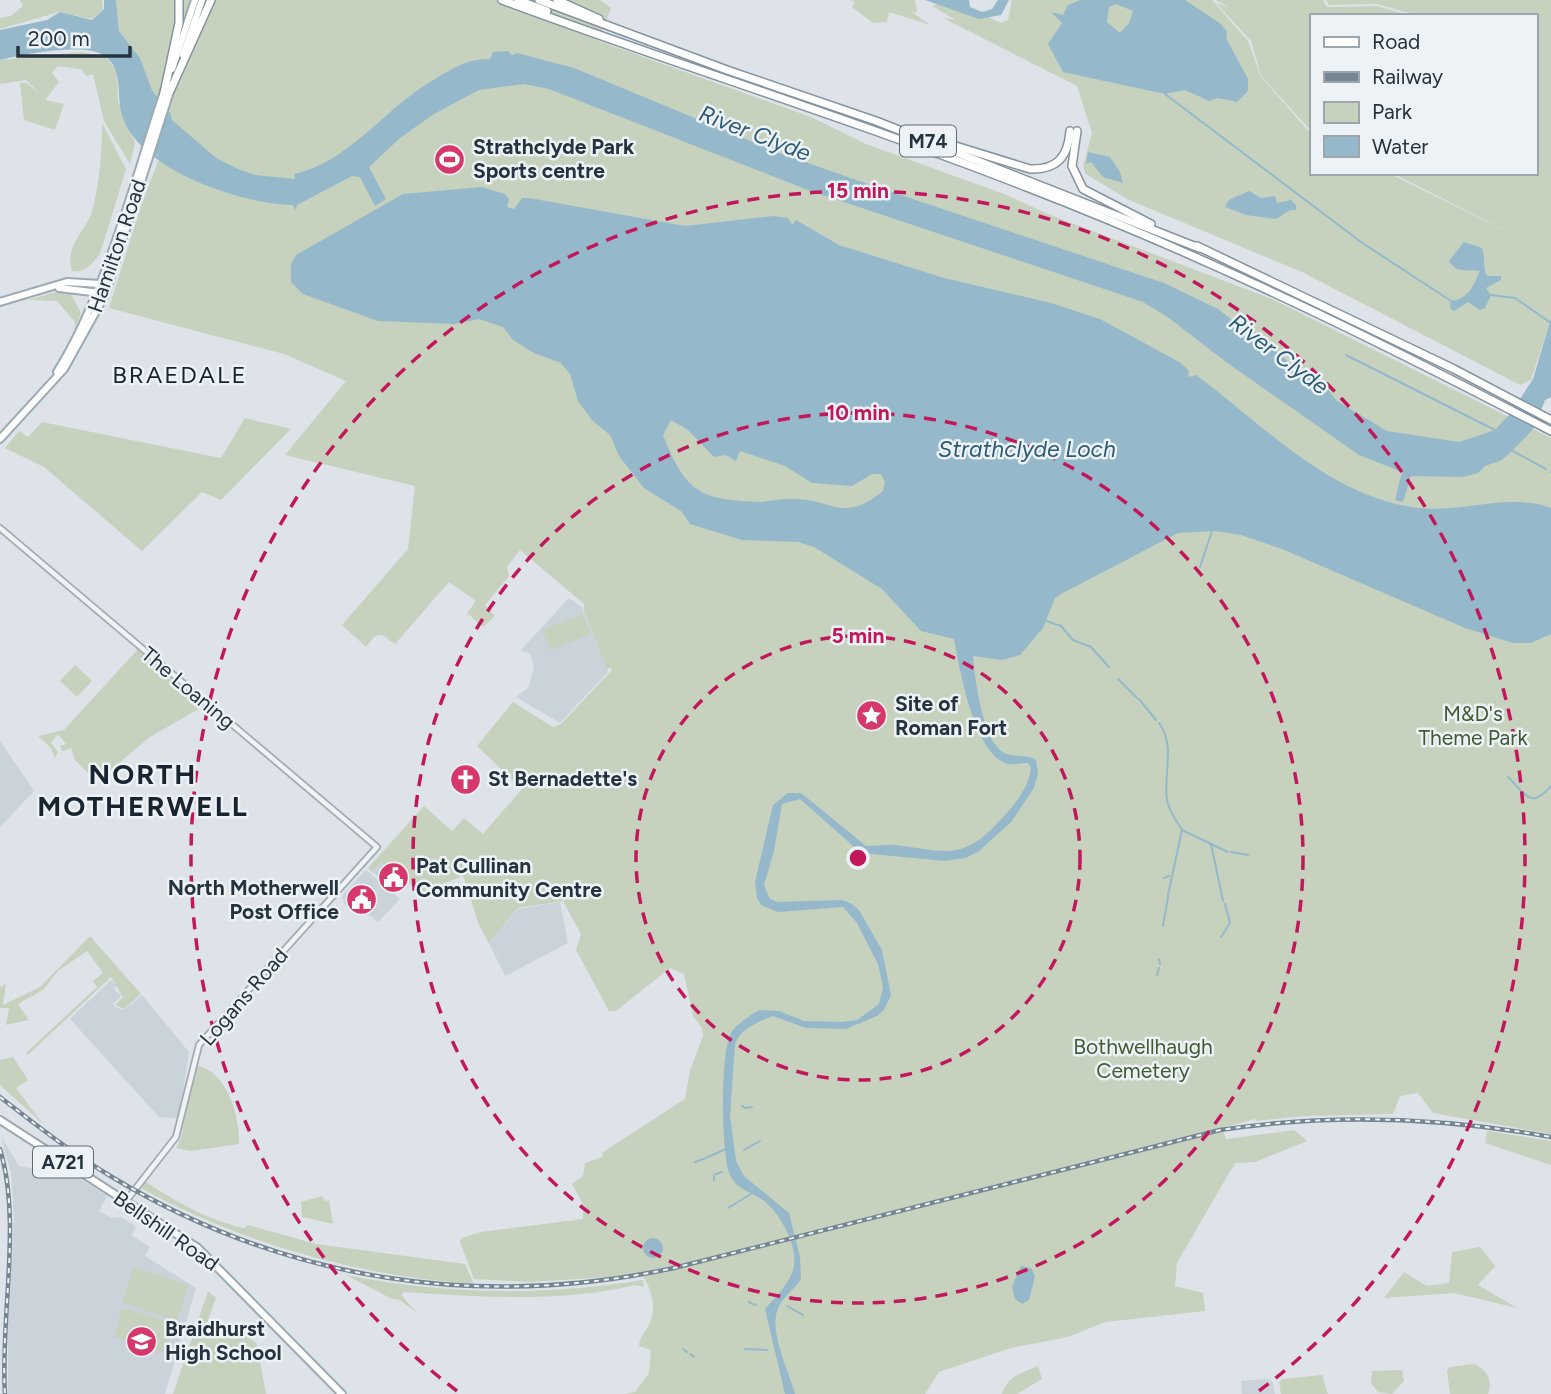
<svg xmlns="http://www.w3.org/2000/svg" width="1551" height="1394" font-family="Figtree,sans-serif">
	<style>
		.built { fill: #cad3da }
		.green { fill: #c6d2bd }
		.water { fill: #95b8cb; fill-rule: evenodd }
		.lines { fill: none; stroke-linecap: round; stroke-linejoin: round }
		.stream { stroke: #95b8cb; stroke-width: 2 }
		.minor-casing { stroke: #a2abb2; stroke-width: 8 }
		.major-casing { stroke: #9baab4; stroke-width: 10 }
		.highway-casing { stroke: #83939f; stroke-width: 10 }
		.minor { stroke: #f0f3f6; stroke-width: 4.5 }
		.major { stroke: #fff; stroke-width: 6 }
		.highway { stroke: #fff; stroke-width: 7 }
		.rail-casing { stroke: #758592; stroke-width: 4.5 }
		.rail { stroke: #ecf2f5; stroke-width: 2; stroke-dasharray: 5; stroke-linecap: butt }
		.ring { fill: none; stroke: #c2185b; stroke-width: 3.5; stroke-dasharray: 12 9 }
		.labels { text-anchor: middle; stroke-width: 5; stroke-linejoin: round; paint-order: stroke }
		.shield { fill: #ecf2f5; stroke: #616c76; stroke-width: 2 }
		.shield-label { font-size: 19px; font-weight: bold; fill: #25333f }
		.poi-label { font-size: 21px; font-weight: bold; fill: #25333f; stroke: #ecf2f5; text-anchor: start }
		.street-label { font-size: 21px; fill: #25333f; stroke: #ecf2f5 }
		.park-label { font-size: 21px; fill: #415c32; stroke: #ecf2f5 }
		.water-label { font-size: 23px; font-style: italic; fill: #2d5a75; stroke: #ecf2f5 }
		.quarter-label { font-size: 24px; letter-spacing: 2px; fill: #182430; stroke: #ecf2f5 }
		.district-label { font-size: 28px; font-weight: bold; letter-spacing: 2px; fill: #182430; stroke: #ecf2f5 }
		.centre { fill: #c2185b; stroke: #ecf2f5; stroke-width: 3.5 }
		.ring-label { font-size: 21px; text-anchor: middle; font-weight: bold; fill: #c2185b; stroke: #ecf2f5; stroke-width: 5; stroke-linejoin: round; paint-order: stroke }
	</style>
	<rect width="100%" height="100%" fill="#dde3e8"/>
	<g class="built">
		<polygon points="569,598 582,607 608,672 560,723 516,697 528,688 534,668 530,653 520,651"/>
		<polygon points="0,741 34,791 0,827"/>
		<polygon points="382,862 396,866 406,875 407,882 397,892 371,871"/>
		<polygon points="366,870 400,899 378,922 363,910 357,915 345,905 342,896"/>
		<polygon points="560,902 568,943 505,976 489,943 518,909"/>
		<polygon points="111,980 116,985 114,990 122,995 113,1004 115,1007 124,1010 142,995 189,1052 179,1118 159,1117 70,1019"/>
		<polygon points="1,1137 19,1166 34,1169 41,1154 107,1196 99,1211 112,1218 121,1217 136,1227 131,1235 150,1247 145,1256 196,1288 165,1394 8,1394 8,1311 14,1218 11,1173"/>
		<polygon points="1268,1379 1273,1382 1275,1394 1242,1394 1241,1381"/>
	</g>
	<g class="green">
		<polygon points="20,0 102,0 103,9 92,19 59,12 0,29 0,18 11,16 23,6"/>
		<path d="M 116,0 L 600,0 L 611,8 L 599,41 L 811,117 L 866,144 L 1004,194 L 1048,214 L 1272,299 L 1551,438 L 1551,1134 L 1433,1113 L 1418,1093 L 1400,1096 L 1393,1114 L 1305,1116 L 1256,1121 L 1255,1119 L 1222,1128 L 1226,1139 L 1294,1130 L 1307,1141 L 1255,1162 L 1236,1163 L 1229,1173 L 1177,1263 L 1175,1286 L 1203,1293 L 1205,1311 L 1105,1322 L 1068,1337 L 1011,1348 L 939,1372 L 925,1394 L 624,1394 L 635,1392 L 649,1373 L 651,1350 L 639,1346 C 640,1336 644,1334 649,1325 C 657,1309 652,1289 642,1275 L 529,1282 L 474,1279 L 460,1242 L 462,1238 L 481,1232 L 583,1219 L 583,1204 L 572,1184 L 583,1176 L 585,1163 L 602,1157 L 603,1152 L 685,1099 L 690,1071 L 703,1036 L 702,1028 L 693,1016 L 684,974 L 670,968 L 616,1011 L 609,1011 L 576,950 L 581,934 L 563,901 L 518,908 L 489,943 L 479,925 L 463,876 L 418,894 L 396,866 L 392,870 L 382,862 L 371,871 L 368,868 L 424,806 L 452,831 L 464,818 L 483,834 L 522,789 L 477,746 L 513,702 L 553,727 L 561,724 L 612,670 L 610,667 L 607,670 L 584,611 L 584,604 L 520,550 L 507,567 L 509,576 L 485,605 L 495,616 L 483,627 L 467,613 L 476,601 L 449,582 L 395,644 L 382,635 L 375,636 L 366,647 L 342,625 L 408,549 L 415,486 L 285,455 L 346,381 L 284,354 L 109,308 L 141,206 L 173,122 L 152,90 L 140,58 L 119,31 Z"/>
		<polygon points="850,0 915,0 917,13 910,11 931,25 889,12 887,22 873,23 852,7 855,2"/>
		<polygon points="950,0 1001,23 1008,20 1012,0 1212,0 1248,41 1261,77 1311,134 1311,173 1388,173 1525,240 1392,173 1535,173 1535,16 1420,16 1377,4 1329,5 1326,0 1551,0 1551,318 1531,380 1520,385 1302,272 1127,199 1086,174 1083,166 1092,133 1077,86 943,18 956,20 932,6"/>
		<polygon points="1215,0 1323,0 1327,7 1377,6 1411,16 1311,16 1311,131 1261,76 1251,41 1216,3 1230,8"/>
		<polygon points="81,52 106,57 117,71 118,102 135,143 130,164 104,121 93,74 86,76 81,69 58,66 52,73 59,82 45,100 64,104 55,130 24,120 20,83 26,83 39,93 26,80 0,84 0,60"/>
		<path d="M 102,123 L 126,169 L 100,254 C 92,264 85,273 72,271 C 64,246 85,233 92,211 C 100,183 102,151 102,123 Z"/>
		<polygon points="56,292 70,292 81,313 75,328 75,322 57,301 29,300"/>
		<polygon points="245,418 291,429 221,500 202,492 142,551 44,467 5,448 19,431 28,437 42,422 221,458"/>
		<polygon points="582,614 591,634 551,650 542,630"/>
		<polygon points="138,649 204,706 150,737 108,772 93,778 75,760 71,748 62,751 60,746 66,744 58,734 51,743 58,752 55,758 51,748 38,736 64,730"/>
		<polygon points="75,665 92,681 77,697 60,681"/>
		<polygon points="90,936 141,994 124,1009 115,1005 123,997 111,977 28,1055 26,1053 97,987 93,981 103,973 87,951 58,971 43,990 18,1004 29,1020 6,1025 9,1008 0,1008 0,987 6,984 3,1005 40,987"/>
		<polygon points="13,1057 28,1080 16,1088 43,1124 0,1085 0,1060"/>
		<path d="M 195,1065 C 227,1070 240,1116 239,1144 L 191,1151 L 176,1148 L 181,1139 Z"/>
		<polygon points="1487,1131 1551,1141 1551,1165 1485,1143"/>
		<path d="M 146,1182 C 177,1202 207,1220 244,1228 L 248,1225 L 316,1244 L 465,1264 L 474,1284 C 358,1276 243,1244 141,1188 Z"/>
		<polygon points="322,1196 325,1201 329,1200 333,1224 302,1217 301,1202"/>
		<polygon points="1480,1247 1495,1266 1478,1285 1517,1308 1454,1293 1384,1298 1404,1272 1427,1286 1449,1283 1452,1252"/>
		<polygon points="134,1267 189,1285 177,1321 122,1303"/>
		<path d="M 346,1275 C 445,1295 543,1296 643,1280 L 644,1287 L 635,1285 C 559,1303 480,1297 404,1292 L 401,1295 L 417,1313 L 400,1300 L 392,1299 Z"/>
		<polygon points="208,1291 216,1298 206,1326 214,1333 242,1331 257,1344 266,1394 173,1394"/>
		<polygon points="122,1308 174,1323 165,1352 114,1337"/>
		<path d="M 1474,1364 C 1487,1370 1493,1380 1488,1394 L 1450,1394 L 1447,1371 L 1450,1367 Z"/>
		<path d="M 1038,1366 L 1042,1379 L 1017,1394 L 1002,1394 C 1007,1376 1022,1373 1038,1366 Z"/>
		<polygon points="1402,1370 1404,1381 1392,1394 1378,1392 1371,1383 1372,1371"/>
		<polygon points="1322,1375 1328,1394 1281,1394 1279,1382 1282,1379"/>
	</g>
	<g class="water">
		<path d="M 104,0 L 116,0 L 119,31 L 140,58 L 152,90 L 171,114 L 172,120 L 216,158 L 238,169 L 255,175 L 295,179 L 294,174 C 347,163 382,112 427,84 C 449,71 463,59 490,59 L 493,52 L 508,51 L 512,55 L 517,53 L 574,68 L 774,151 L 859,181 L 1164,283 L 1218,309 L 1245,330 L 1256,333 L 1257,341 L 1270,346 L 1304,375 L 1325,386 L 1337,401 L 1387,431 L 1459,442 L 1495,430 L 1510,414 L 1533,379 L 1551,318 L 1551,397 L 1545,400 L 1535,427 L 1519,444 L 1502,460 L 1485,466 L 1478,473 L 1463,477 L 1411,476 L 1403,502 L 1395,500 L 1402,472 L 1359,455 L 1226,362 L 1169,318 L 1143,302 L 808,190 L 549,89 L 524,84 L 479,90 L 434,114 L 400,138 L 369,167 L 386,199 L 375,206 L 360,177 L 352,176 L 297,205 L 295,210 L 293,205 C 241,204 138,170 122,115 C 116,95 124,70 105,56 C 86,42 23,54 0,60 L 0,30 L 47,20 L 60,12 L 92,20 L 104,9 Z"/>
		<polygon points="925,0 969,0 970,7 982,12 992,9 998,0 1009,0 1001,15 979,19"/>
		<path d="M 1080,0 L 1185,0 L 1221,24 L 1227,32 L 1226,38 L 1248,79 L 1248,91 L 1237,102 L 1218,98 L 1209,101 L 1185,90 L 1165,94 L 1063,72 L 1048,44 L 1062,23 L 1051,12 L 1063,15 L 1068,5 ZM 1116,4 L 1133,11 L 1129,23 L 1120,33 L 1107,22 L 1109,7 Z"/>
		<polygon points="1088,152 1110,157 1120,172 1123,183 1103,177 1091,162 1086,164"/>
		<path d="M 482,187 L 505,194 L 509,199 L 507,207 L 514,209 L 522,198 L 529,198 L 685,226 L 774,216 L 788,218 L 792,225 L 796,220 L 839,245 L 944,278 L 1051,303 L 1100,319 L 1181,363 L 1189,371 L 1188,377 L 1196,375 C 1264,425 1329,497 1418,508 C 1461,513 1510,492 1551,508 L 1551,634 L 1531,643 L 1513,643 L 1465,628 L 1282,549 L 1241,535 L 1215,531 L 1178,533 L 1061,594 L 1055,598 L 1043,628 L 1020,655 L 1002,660 L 973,656 C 975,680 982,734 1000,750 C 1010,759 1025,753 1036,760 L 1038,774 L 1034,788 L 1012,821 L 978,852 L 965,858 L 945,861 L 861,853 L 800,799 L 782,804 L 774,851 L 764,885 L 770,899 L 778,902 L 842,900 L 852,904 L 859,910 L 882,950 L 891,995 L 884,1010 L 877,1016 L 846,1029 L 806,1028 L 773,1016 C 759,1021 739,1030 735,1044 L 730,1116 L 736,1161 L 744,1176 L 789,1213 L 800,1257 L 801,1279 C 795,1289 784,1296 779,1306 C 767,1329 789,1371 795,1394 L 785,1394 L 765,1309 C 775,1298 789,1284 793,1270 C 800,1248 780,1213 763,1200 C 750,1191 738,1191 730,1175 C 721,1156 720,1052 731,1033 C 735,1025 752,1014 760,1010 L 779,1011 L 804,1021 L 842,1022 L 857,1020 L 879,1004 L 883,987 L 878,964 L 857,923 L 843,907 L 778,912 L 761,905 L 757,898 L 755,882 L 773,805 L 788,793 L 801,793 L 866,846 C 875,846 885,844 894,845 C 951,852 963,862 1005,815 C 1018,800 1028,788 1031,768 L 1028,763 C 1018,763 1010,767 1001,761 C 973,744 960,671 954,639 L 921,631 L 882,589 L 814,547 L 798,542 L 742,540 L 690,524 L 681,511 L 644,488 L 619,456 L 610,435 L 592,420 L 578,401 L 570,374 L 561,363 L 534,353 L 513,340 L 503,327 L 479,319 L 455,324 L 378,321 L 303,294 L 291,282 L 291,264 L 296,255 L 403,194 ZM 671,420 L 688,430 L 714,457 L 726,455 L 736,461 L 740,451 L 785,466 L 812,483 L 852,486 L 872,474 L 881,474 L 885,482 L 883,491 C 842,524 835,499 792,499 C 781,498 770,502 759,502 C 699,500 685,491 663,435 Z"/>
		<polygon points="1249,191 1261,198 1275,196 1277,203 1291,200 1296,205 1296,210 1290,210 1276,219 1246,215 1225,207 1229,200"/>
		<path d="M 1464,242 L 1482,248 C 1486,258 1482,266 1487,276 L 1501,276 L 1501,280 L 1486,288 L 1491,295 L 1485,308 L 1480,310 L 1468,302 L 1454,311 L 1450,308 L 1451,301 C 1469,299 1473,286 1480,271 C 1467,268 1458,275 1449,261 Z"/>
		<circle cx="653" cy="1248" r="10"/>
		<polygon points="1021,1266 1031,1268 1035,1276 1029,1300 1022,1304 1015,1299 1012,1287"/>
	</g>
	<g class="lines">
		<g class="stream">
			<polyline points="1165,94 1361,242 1451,301"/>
			<polyline points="1491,295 1515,298 1551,323"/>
			<polyline points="1346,355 1495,430"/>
			<polyline points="1511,450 1546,469"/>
			<polyline points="1551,471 1551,472"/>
			<polyline points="1200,567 1212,531"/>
			<polyline points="1046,621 1061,626 1073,640 1091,647 1109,667"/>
			<polyline points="1118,679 1137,698"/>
			<polyline points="1139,699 1156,720"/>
			<path d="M 1159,723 C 1176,747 1163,773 1167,800 C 1168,810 1177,821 1182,830 L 1168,895"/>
			<path d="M 1508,777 C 1525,793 1530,811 1551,786"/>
			<polyline points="1182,830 1211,844 1223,901"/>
			<polyline points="1211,844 1228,852"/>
			<polyline points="1231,852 1248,855"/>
			<polyline points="1164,878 1169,876"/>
			<polyline points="1163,926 1168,897"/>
			<polyline points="1221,937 1230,923 1225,904"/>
			<polyline points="1159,959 1160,964"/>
			<polyline points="1157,975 1159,968"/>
			<polyline points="742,1106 744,1107"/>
			<polyline points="745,1108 752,1107"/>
			<polyline points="744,1150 760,1141"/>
			<polyline points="708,1157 726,1149"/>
			<polyline points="695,1162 706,1158"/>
			<polyline points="716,1174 722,1172"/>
			<polyline points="714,1175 714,1180"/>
			<polyline points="728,1208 751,1194"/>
			<polyline points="749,1302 751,1303"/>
			<polyline points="753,1304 756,1305"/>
			<polyline points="787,1306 803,1315"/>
			<polyline points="683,1349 687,1352"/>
			<polyline points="745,1349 767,1350"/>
			<polyline points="690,1354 694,1357"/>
		</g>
		<defs>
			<polyline id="minor" points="0,528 377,847 199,1045 176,1137 126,1201"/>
			<g id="major">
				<polyline points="183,55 202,0"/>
				<polyline points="172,69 195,0"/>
				<polyline points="59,288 100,293"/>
				<polyline points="0,302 67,282 100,284"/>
				<path d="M 57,372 C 107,292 134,180 165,89"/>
				<polyline points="0,439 64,369 105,295 171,88"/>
				<polyline points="0,1120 198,1248 342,1394"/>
			</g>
			<g id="highway">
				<path d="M 502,0 C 677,65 855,120 1029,188 C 1208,257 1381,342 1551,431"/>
				<polyline points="518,0 547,11"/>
				<polyline points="539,0 727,70 876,121 1199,248"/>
				<polyline points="557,0 599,19"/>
				<polyline points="170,91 211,0"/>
				<polyline points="164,93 179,23 179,0"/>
				<polyline points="1077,131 1072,166 1083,189 1151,224"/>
				<path d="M 933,139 L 1030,169 C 1056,170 1068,158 1070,131"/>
				<polyline points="1197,246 1454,369 1551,420"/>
			</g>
		</defs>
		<use href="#minor" class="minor-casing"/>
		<use href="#major" class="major-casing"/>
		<use href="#highway" class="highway-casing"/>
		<use href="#minor" class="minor"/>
		<use href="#major" class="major"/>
		<use href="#highway" class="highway"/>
		<defs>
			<g id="rail">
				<path d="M 0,1097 C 36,1125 72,1153 112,1177 C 285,1281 478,1310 674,1268 L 1220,1130 C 1332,1113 1439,1117 1551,1137"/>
				<path d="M 0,1149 C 22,1222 0,1317 5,1394"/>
			</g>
		</defs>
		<use href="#rail" class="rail-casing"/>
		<use href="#rail" class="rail"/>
	</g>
	<g class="ring">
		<circle cx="858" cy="858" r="222"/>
		<circle cx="858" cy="858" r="445"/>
		<path d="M457 1391A667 667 0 1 1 1259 1391"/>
	</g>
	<defs>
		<symbol id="stadium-disc" viewBox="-11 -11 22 22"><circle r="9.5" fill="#d6386c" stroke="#ecf2f5"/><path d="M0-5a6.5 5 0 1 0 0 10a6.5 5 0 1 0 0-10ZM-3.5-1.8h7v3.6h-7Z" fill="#fff"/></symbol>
		<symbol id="sight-disc" viewBox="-11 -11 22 22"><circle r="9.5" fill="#d6386c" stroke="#ecf2f5"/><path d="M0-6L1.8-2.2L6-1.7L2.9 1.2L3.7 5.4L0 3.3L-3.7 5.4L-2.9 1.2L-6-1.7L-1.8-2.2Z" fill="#fff"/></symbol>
		<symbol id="church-disc" viewBox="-11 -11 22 22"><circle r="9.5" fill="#d6386c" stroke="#ecf2f5"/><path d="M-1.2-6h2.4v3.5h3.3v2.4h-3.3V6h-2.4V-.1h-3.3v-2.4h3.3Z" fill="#fff"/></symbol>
		<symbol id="civic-disc" viewBox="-11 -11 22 22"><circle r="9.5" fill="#d6386c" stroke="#ecf2f5"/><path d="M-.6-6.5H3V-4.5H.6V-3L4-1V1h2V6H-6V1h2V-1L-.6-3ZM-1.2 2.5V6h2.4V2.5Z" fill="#fff"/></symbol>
		<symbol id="school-disc" viewBox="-11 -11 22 22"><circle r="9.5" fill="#d6386c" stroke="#ecf2f5"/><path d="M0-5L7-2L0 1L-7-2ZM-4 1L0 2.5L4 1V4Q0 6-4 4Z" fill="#fff"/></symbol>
	</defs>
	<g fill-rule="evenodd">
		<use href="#stadium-disc" x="432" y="142" width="35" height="35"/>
		<use href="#sight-disc" x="854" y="698" width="35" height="35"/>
		<use href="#church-disc" x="448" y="762" width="35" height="35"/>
		<use href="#civic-disc" x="376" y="860" width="35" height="35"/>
		<use href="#civic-disc" x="344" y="882" width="35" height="35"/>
		<use href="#school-disc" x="124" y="1324" width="35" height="35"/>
	</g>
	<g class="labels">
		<g class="shield">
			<rect x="900" y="125.5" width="56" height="31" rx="5"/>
			<rect x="33" y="1146.5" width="60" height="31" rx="5"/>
		</g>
		<g class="shield-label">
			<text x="928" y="148">M74</text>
			<text x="63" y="1169">A721</text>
		</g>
		<g class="poi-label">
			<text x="473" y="154">Strathclyde Park<tspan x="473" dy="24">Sports centre</tspan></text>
			<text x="895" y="711">Site of<tspan x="895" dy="24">Roman Fort</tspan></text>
			<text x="488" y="786">St Bernadette's</text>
			<text x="416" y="873">Pat Cullinan<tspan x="416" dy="24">Community Centre</tspan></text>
			<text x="339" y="895" text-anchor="end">North Motherwell<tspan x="339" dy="24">Post Office</tspan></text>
			<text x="165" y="1336">Braidhurst<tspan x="165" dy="24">High School</tspan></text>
		</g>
		<g class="street-label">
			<text transform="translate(117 246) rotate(-71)" y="7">Hamilton Road</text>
			<text transform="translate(188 688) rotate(40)" y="7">The Loaning</text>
			<text transform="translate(244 997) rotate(-49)" y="7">Logans Road</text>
			<text transform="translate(166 1231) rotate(35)" y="7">Bellshill Road</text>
		</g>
		<g class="park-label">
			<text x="1473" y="721">M&amp;D's<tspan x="1473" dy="24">Theme Park</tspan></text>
			<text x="1143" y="1054">Bothwellhaugh<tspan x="1143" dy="24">Cemetery</tspan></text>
		</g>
		<g class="water-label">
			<text transform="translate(755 133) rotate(21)" y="8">River Clyde</text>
			<text transform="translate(1279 354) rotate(37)" y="8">River Clyde</text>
			<text x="1027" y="457">Strathclyde Loch</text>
		</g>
		<g class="quarter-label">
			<text x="180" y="383">BRAEDALE</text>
		</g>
		<g class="district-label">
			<text x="143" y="784">NORTH<tspan x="143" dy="32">MOTHERWELL</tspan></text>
		</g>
	</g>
	<circle cx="858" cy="858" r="10" class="centre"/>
	<g class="ring-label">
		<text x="858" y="198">15 min</text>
		<text x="858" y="420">10 min</text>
		<text x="858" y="643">5 min</text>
	</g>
	<rect x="1310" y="14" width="228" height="161" fill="#ecf2f5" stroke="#9ca6ac" stroke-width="2"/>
	<rect x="1324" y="37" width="35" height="10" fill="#ffffff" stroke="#9ca6ac" stroke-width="2"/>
	<text x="1372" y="49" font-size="21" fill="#25333f">Road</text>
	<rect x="1324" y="72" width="35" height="10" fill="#758592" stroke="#9ca6ac" stroke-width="2"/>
	<text x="1372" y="84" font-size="21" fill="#25333f">Railway</text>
	<rect x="1324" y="102" width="35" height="21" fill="#c6d2bd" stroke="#9ca6ac" stroke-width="2"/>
	<text x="1372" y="119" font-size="21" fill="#25333f">Park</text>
	<rect x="1324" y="136" width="35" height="21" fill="#95b8cb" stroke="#9ca6ac" stroke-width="2"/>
	<text x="1372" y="154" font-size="21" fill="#25333f">Water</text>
	<path d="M18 46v10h112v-10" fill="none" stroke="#25333f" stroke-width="3.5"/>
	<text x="28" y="46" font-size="21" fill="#25333f" stroke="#ecf2f5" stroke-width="5" paint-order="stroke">200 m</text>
</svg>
